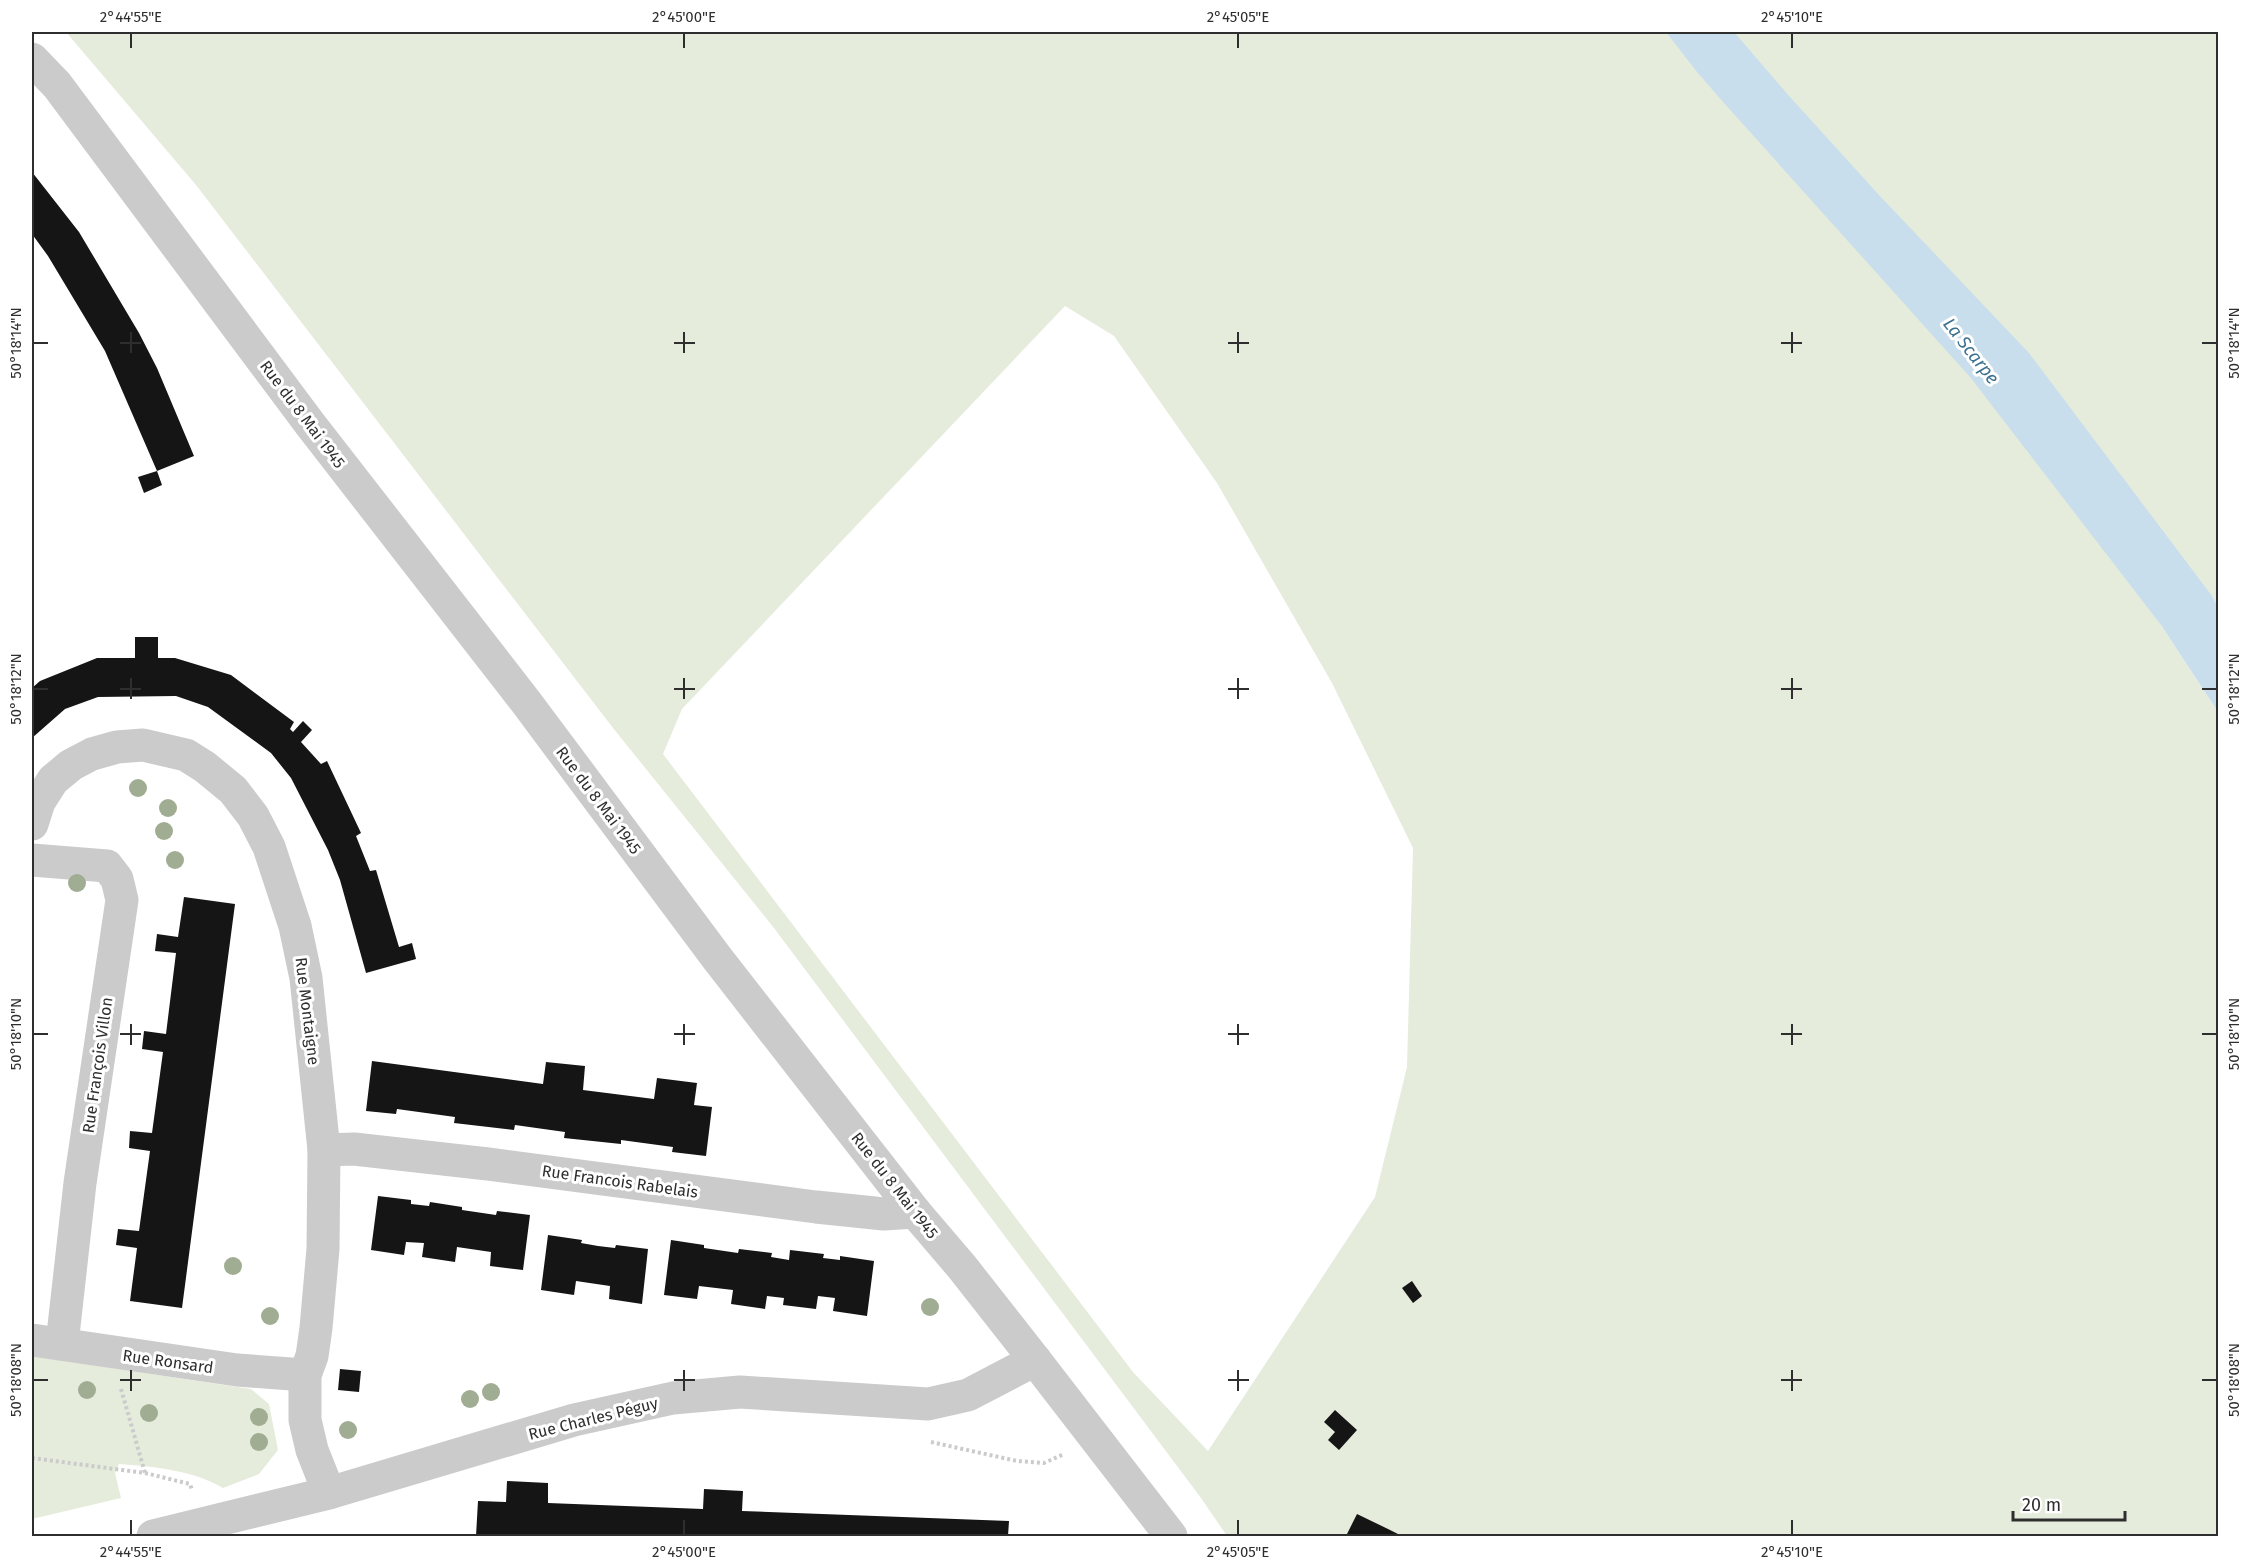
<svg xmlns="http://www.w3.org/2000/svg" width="2250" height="1568" font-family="'Fira Sans',sans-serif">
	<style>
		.green { fill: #e5ecdc; fill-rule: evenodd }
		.water { fill: #c8deec }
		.building { fill: #151515 }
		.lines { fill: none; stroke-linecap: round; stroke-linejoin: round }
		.path { stroke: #cbcbcb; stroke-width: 4; stroke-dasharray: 3 3; stroke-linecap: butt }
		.minor { stroke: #cbcbcb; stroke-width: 33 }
		.tree { fill: #a0ad93 }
		.ticks { fill: none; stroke: #2e2e2e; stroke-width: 2 }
		.labels { text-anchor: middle; stroke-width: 6; stroke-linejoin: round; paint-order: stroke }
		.street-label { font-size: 16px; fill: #2e2e2e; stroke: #fff }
		.water-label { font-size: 18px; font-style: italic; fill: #3c7191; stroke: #fff }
		.neatline { fill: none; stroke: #2e2e2e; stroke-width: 2 }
		.ticks-label { font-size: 15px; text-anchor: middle; fill: #2e2e2e }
	</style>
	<rect width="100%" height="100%" fill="#fff"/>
	<g class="green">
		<path d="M 66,32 L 2218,32 L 2218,607 L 2212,596 L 2161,625 L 2218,712 L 2218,1536 L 1227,1536 L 1201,1498 L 774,928 L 613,728 L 196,185 ZM 1065,306 L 1114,336 L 1217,483 L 1332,683 L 1413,848 L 1407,1067 L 1375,1197 L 1208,1451 L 1133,1372 L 663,754 L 682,709 Z"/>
		<path d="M 32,1356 L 251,1389 L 269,1404 L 278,1450 L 259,1474 L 223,1488 C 196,1471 151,1466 119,1464 L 115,1473 L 121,1498 L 32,1519 Z"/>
	</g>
	<polygon class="water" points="1666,32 1734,32 1790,97 1879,195 2029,353 2212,596 2218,607 2218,712 2161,625 1970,377 1724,103 1697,72"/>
	<g class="building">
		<polygon points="32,172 79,232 139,333 157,368 194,456 157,471 105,351 48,256 32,234"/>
		<polygon points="157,471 162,485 144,493 138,477"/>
		<polygon points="135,637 158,637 158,658 175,658 231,675 294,722 290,729 293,732 303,721 312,730 301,742 321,764 327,761 361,833 356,836 370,871 376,870 399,947 412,943 416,959 366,973 340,880 328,850 291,778 271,753 208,707 176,696 98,697 65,709 32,738 32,688 40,681 97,658 135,658"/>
		<polygon points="184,897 235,904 182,1308 130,1301 137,1248 116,1245 118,1229 139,1231 150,1151 129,1148 130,1131 152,1133 163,1052 142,1049 144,1031 166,1034 176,953 155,951 157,934 178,937"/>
		<polygon points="372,1061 543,1084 546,1062 585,1066 583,1090 654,1099 657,1078 697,1083 694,1105 712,1107 706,1156 672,1152 673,1147 621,1140 621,1144 564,1138 565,1132 515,1125 514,1130 454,1123 455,1117 397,1109 396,1114 366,1111"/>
		<polygon points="378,1196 411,1200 411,1204 429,1206 430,1202 462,1207 462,1210 496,1215 497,1211 530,1215 523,1270 490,1266 491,1252 457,1247 455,1262 422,1257 424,1243 406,1242 404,1255 371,1250"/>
		<polygon points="548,1235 582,1240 581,1243 598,1246 615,1248 616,1245 648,1249 642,1304 609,1299 610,1286 576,1281 574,1295 541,1290"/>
		<polygon points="671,1240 704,1245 704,1248 738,1253 739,1249 772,1253 771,1257 789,1260 790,1250 824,1254 823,1258 840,1260 840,1256 874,1261 867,1316 833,1311 835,1298 818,1296 816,1309 783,1305 784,1298 767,1296 765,1309 731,1304 733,1290 699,1286 697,1299 664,1295"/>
		<polygon points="1412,1281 1422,1296 1413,1303 1402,1288"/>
		<polygon points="340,1369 361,1371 359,1392 338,1390"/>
		<polygon points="1335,1410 1357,1430 1339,1450 1328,1440 1335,1432 1324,1422"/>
		<polygon points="507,1481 548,1483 548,1503 703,1509 704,1489 743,1491 742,1511 1009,1521 1008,1536 476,1536 478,1501 506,1502"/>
		<polygon points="1357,1514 1388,1529 1402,1536 1346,1536"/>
	</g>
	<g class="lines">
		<g class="path">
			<polyline points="121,1389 145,1473"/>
			<polyline points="931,1442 1017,1461 1044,1463 1064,1454"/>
			<polyline points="32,1458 145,1473 190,1484 192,1490"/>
		</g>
		<g class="minor">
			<polyline points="32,59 57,85 310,424 526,702 717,958 915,1212 962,1267 1035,1360 1171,1536"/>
			<polyline points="32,824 39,802 53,780 71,765 92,754 117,747 143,745 186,755 205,767 233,790 253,816 269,847 295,926 306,978 324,1150 323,1249 316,1328 312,1356 305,1375 305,1420 312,1450 329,1493"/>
			<polyline points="32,860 107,866 117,879 122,900 80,1183 62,1344"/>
			<polyline points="324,1150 354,1149 488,1164 816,1207 884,1214 915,1212"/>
			<polyline points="32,1340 237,1370 305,1375"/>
			<polyline points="153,1536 329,1493 574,1420 673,1398 740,1392 928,1404 968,1395 1035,1360"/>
		</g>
	</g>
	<g class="tree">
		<circle cx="138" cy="788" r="9"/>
		<circle cx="168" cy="808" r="9"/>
		<circle cx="164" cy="831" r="9"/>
		<circle cx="175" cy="860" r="9"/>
		<circle cx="77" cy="883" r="9"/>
		<circle cx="233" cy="1266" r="9"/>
		<circle cx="930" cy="1307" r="9"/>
		<circle cx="270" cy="1316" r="9"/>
		<circle cx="87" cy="1390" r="9"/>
		<circle cx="491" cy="1392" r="9"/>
		<circle cx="470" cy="1399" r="9"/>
		<circle cx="149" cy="1413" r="9"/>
		<circle cx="259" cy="1417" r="9"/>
		<circle cx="348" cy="1430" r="9"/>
		<circle cx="259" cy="1442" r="9"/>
	</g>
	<path class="ticks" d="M 131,33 L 131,48M 684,33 L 684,48M 1238,33 L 1238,48M 1792,33 L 1792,48M 131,332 L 131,353M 684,332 L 684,353M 1238,332 L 1238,353M 1792,332 L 1792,353M 33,343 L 48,343M 120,343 L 141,343M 674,343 L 695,343M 1228,343 L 1249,343M 1781,343 L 1802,343M 2202,343 L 2217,343M 131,678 L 131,699M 684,678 L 684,699M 1238,678 L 1238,699M 1792,678 L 1792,699M 33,689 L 48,689M 120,689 L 141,689M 674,689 L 695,689M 1228,689 L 1249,689M 1781,689 L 1802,689M 2202,689 L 2217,689M 131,1024 L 131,1045M 684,1024 L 684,1045M 1238,1024 L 1238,1045M 1792,1024 L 1792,1045M 33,1034 L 48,1034M 120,1034 L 141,1034M 674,1034 L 695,1034M 1228,1034 L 1249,1034M 1781,1034 L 1802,1034M 2202,1034 L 2217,1034M 131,1370 L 131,1391M 684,1370 L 684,1391M 1238,1370 L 1238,1391M 1792,1370 L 1792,1391M 33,1380 L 48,1380M 120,1380 L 141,1380M 674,1380 L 695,1380M 1228,1380 L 1249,1380M 1781,1380 L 1802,1380M 2202,1380 L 2217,1380M 131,1520 L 131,1535M 684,1520 L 684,1535M 1238,1520 L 1238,1535M 1792,1520 L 1792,1535"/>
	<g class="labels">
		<g class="street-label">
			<text transform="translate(303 414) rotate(53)" y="6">Rue du 8 Mai 1945</text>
			<text transform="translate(599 800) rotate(53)" y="6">Rue du 8 Mai 1945</text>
			<text transform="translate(308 1011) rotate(83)" y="6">Rue Montaigne</text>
			<text transform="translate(97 1065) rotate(-82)" y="6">Rue François Villon</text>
			<text transform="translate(620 1181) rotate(8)" y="6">Rue Francois Rabelais</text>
			<text transform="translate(895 1185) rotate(52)" y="6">Rue du 8 Mai 1945</text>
			<text transform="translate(168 1361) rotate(8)" y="6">Rue Ronsard</text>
			<text transform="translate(593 1418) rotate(-14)" y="6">Rue Charles Péguy</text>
		</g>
		<g class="water-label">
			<text transform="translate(1971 351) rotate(52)" y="6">La Scarpe</text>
		</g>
	</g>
	<rect width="2250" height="1568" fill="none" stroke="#ffffff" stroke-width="66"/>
	<path d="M2013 1511v9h112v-9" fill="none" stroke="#2e2e2e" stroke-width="3"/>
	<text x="2022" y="1511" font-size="18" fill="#2e2e2e" stroke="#ffffff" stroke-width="4.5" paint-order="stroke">20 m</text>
	<rect x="33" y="33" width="2184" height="1502" class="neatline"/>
	<g class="ticks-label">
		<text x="131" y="22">2°44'55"E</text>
		<text x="684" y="22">2°45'00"E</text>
		<text x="1238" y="22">2°45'05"E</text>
		<text x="1792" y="22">2°45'10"E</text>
		<text transform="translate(16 343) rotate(-90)" y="5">50°18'14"N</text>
		<text transform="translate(2234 343) rotate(-90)" y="5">50°18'14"N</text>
		<text transform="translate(16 689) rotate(-90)" y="5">50°18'12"N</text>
		<text transform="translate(2234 689) rotate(-90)" y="5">50°18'12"N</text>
		<text transform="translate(16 1034) rotate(-90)" y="5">50°18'10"N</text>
		<text transform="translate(2234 1034) rotate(-90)" y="5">50°18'10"N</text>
		<text transform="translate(16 1380) rotate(-90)" y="5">50°18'08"N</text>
		<text transform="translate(2234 1380) rotate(-90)" y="5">50°18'08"N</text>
		<text x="131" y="1557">2°44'55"E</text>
		<text x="684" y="1557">2°45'00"E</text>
		<text x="1238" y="1557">2°45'05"E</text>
		<text x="1792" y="1557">2°45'10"E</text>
	</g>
</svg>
